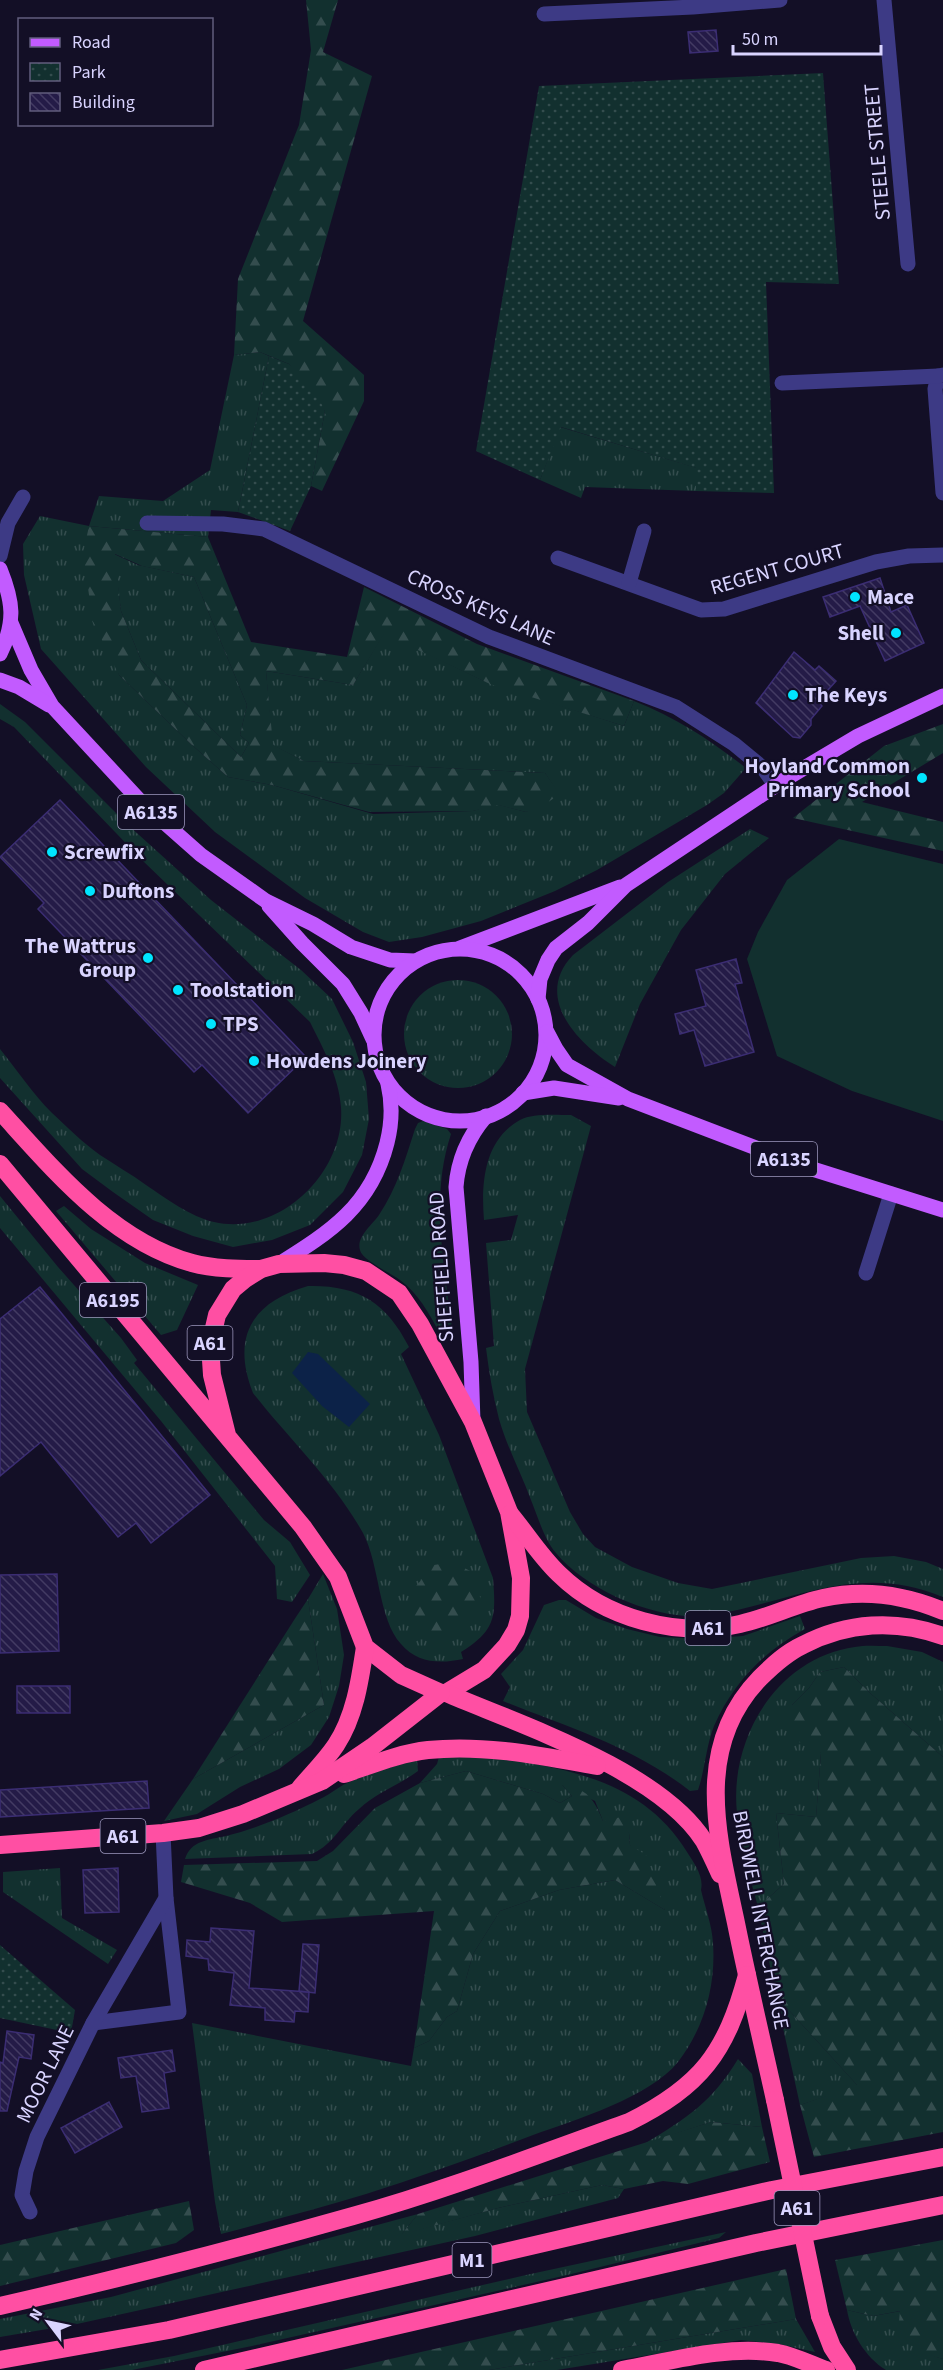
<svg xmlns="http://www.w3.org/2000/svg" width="943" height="2370" font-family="'Source Sans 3',sans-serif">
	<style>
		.grass { fill: url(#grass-tufts) }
		.forest { fill: url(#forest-firs); fill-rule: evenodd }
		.park { fill: url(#park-dots) }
		.pitch { fill: #12302f }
		.water { fill: #0c2248 }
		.building { fill: url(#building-back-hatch); stroke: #3b2d73; stroke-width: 1.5 }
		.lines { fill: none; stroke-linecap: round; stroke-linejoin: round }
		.minor { stroke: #3d3a85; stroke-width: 15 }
		.major { stroke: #c25bff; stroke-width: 15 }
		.highway { stroke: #ff4fa3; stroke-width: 18 }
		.highway-bridge { stroke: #ff4fa3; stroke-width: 18 }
		.poi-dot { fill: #00e5ff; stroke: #130f26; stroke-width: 2 }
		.labels { text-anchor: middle; stroke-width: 4.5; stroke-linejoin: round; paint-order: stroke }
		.shield { fill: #130f26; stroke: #9e99be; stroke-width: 1.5 }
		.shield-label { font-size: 20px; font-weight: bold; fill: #d9d4ff }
		.street-label { font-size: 21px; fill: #d9d4ff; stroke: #130f26 }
		.poi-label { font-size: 21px; font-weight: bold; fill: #d9d4ff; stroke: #130f26; text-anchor: start }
	</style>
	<defs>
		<pattern id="grass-tufts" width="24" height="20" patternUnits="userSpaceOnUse" patternTransform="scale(1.5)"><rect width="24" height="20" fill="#12302f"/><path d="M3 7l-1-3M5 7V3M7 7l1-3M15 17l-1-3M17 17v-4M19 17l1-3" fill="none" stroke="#344d4e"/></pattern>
		<pattern id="forest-firs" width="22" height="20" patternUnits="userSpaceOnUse" patternTransform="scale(1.5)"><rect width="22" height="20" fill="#12302f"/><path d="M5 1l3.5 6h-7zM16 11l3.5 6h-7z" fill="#344d4e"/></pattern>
		<pattern id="park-dots" width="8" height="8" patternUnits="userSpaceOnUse" patternTransform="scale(1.5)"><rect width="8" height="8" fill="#12302f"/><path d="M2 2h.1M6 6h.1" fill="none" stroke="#344d4e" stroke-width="1.8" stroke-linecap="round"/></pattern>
		<pattern id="building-back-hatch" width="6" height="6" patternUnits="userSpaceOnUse" patternTransform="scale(1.5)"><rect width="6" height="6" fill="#241b47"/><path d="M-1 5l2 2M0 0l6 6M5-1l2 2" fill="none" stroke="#433b63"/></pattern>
	</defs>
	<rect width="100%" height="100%" fill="#130f26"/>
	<g class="grass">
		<path d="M 260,352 L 269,356 L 238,512 L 211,510 L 208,537 L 89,526 L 119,675 L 192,745 L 228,777 L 272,785 L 373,814 L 473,811 L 495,804 L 526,812 L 559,794 L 545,773 L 304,761 L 272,745 L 266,671 L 353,685 L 384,633 L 484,681 L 624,726 L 634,701 C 677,718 710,740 746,768 L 724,793 L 707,805 L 597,870 L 555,891 L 481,921 L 422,937 L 389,942 L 363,932 L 305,898 L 215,832 L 146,767 L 41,649 L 24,575 L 23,544 L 40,516 L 89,526 L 99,496 L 163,501 L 210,470 L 234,355 Z"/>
		<polygon points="560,427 697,468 696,491 585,487 581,498 540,480"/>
		<polygon points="114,554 138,565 194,577 247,705 240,735 249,743 241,757 141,660 121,611"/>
		<path d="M 0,704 L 25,722 L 128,825 L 211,900 L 301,970 L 332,999 L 353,1042 L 366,1082 L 369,1119 L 362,1155 L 343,1192 L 310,1225 L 272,1240 L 233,1247 L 193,1236 L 153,1220 L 113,1192 L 82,1169 L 0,1078 L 0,1049 C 17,1070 33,1094 52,1113 C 67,1127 83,1143 100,1155 C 115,1165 131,1174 146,1185 C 165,1198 191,1217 214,1222 C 279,1237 346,1172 341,1107 C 339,1077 323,1048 310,1022 L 142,860 L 14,727 L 0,719 Z"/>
		<path d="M 750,829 L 769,838 L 725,874 L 681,930 L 640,1004 L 615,1067 C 577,1043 533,997 573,955 L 668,882 Z"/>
		<circle cx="458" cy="1034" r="54"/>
		<path d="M 571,1115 L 591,1126 L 525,1369 L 527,1412 L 570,1512 L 583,1534 L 595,1547 L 632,1567 L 678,1583 L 712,1589 L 861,1558 L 894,1556 L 926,1562 L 943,1569 L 943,1597 C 859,1562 794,1601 712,1615 C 662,1623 588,1592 556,1553 C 544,1539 538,1517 531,1500 C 521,1473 507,1447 499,1419 C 493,1396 489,1372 486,1348 L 494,1346 L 486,1243 L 511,1240 L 518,1215 L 484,1220 C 481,1183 484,1140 520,1120 C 533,1113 555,1115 571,1115 Z"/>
		<path d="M 423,1121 L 447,1129 L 451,1134 C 430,1197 444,1264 452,1328 L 439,1332 C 429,1313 418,1293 400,1280 C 391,1273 362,1260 360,1250 C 356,1237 372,1225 379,1215 C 397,1188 405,1160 415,1129 L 418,1123 Z"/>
		<polygon points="0,1196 58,1267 121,1338 137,1360 134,1363 264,1520 290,1542 310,1575 292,1602 277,1599 275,1566 161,1421 0,1228"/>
		<polygon points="64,1206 91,1229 145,1263 198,1285 177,1330 161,1335 56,1211"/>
		<path d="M 308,1286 C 358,1285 386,1302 409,1347 L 401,1354 L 439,1435 L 493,1578 C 496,1617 496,1630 461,1652 L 463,1659 C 440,1664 417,1663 401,1644 C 378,1619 380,1565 363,1533 C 334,1481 289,1439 253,1393 C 231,1337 252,1302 308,1286 Z"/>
		<polygon points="323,1574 337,1609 344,1655 339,1686 329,1717 311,1745 279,1769 240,1787 197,1814 164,1821 193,1779 324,1705 308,1599"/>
		<path d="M 559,1600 L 566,1600 L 596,1618 L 627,1629 L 660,1637 L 701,1639 L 743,1636 L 800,1616 L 805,1629 C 764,1651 733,1683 714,1726 C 706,1746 705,1770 698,1790 L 690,1791 C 634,1747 568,1727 503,1701 L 510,1687 L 501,1674 L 523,1650 L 544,1605 Z"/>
		<path d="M 887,1646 L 922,1652 L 943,1662 L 943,1757 L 870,1693 L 844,1667 L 820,1672 L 809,1688 L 792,1705 L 821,1753 L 816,1817 L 776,1813 L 784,1884 L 758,1907 C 750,1877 740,1845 737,1813 C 729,1738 777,1658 855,1647 C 865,1645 877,1646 887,1646 Z"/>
		<path d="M 482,1755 C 561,1768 641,1777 687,1852 C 694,1863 704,1876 701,1890 C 705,1907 712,1925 713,1943 C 716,1986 704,2028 678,2062 C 650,2097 575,2120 533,2135 C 478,2156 422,2176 366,2194 C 318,2209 269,2221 221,2234 L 215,2202 L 192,2023 L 411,2066 L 414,2048 L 429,2041 L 447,2017 L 457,2011 L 473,1954 L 500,1911 L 559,1890 L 615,1880 L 665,1910 L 630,1845 L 629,1833 L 603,1821 L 595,1801 L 562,1785 L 572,1796 L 560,1803 L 543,1794 L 466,1771 L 420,1783 L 437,1764 L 439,1757 Z"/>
		<path d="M 417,1760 L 418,1771 C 399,1785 376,1793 359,1809 C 340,1825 335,1843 312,1854 L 185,1859 C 191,1840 209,1840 226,1836 C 258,1828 291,1814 320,1799 C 331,1794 340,1785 352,1781 C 373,1772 395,1766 417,1760 Z"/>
		<polygon points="60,1868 62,1918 117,1950 108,1964 3,1892 3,1872"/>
		<polygon points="776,1996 858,2086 800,2105"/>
		<path d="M 738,2059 L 752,2074 L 762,2127 L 711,2122 L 644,2144 C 687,2118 712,2102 738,2059 Z"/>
		<polygon points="602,2185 624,2189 618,2198 475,2236 77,2324 0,2337 0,2319 111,2297 418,2214 402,2234 498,2208"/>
		<polygon points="726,2232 719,2238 563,2276 252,2346 132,2370 98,2370 174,2356 526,2275"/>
		<path d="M 847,2310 L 873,2316 L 901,2311 L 924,2353 L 943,2359 L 943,2370 L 886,2370 C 865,2357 851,2333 847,2310 Z"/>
		<polygon points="796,2319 815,2352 779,2344 741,2340 557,2370 489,2370"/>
	</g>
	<g class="forest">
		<polygon points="306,0 338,0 323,52 372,76 303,321 364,375 364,401 322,491 311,486 325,411 289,364 260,352 234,355 238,279 299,125 311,50"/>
		<path d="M 89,526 L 208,537 L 251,642 L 347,657 L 364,587 L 477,644 L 634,701 L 624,726 L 490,684 L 384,634 L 353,685 L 266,671 L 273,745 L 304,761 L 545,773 L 560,794 L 541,807 L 526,812 L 498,805 L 473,811 L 369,812 L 272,785 L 228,777 L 192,745 L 119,675 L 93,622 L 83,554 ZM 115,554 L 142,566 L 194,577 L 247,705 L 240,735 L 249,743 L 241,757 L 141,660 L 121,611 Z"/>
		<polygon points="943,724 943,753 862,802 943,822 943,851 793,818 884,746"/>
		<polygon points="453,1562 474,1573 481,1601 467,1624 436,1642 415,1629 411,1592 434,1565"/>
		<polygon points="308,1599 324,1705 193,1779 296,1617"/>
		<polygon points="844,1667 870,1693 943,1757 943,2132 814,2157 800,2105 857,2085 776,1996 758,1907 784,1884 776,1813 816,1817 821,1753 789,1737 792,1705 809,1688 820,1672"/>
		<path d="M 466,1771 L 543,1794 L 560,1803 L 572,1796 L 562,1785 C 587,1788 594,1799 603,1821 L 621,1817 L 629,1833 L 630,1845 L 646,1855 L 665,1910 L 615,1880 L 559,1890 L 500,1911 L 473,1954 L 457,2011 L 447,2017 L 429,2041 L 414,2048 L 434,1911 L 282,1922 L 250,1903 L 181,1882 L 184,1865 L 317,1861 L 333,1851 L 375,1808 L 420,1783 Z"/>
		<polygon points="711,2122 762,2127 770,2162 688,2184 663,2181 624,2189 602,2185 498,2208 401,2235 418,2214"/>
		<polygon points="189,2201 194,2230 176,2243 0,2286 0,2245"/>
		<polygon points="943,2240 943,2359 924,2354 898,2332 900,2311 873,2316 847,2310 835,2260"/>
		<polygon points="786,2269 796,2319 489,2370 342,2370"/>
	</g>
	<g class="park">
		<polygon points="823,73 839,284 766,282 774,493 696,491 696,468 561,427 540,480 476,451 539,86"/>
		<polygon points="269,356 289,364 314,389 325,411 311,486 290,531 238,512"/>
		<polygon points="0,1945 75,2010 71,2033 0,2018"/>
	</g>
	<polygon class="pitch" points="839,839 943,864 943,1121 852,1091 777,1056 747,959 758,932 787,880"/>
	<polygon class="water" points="308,1352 318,1354 370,1404 349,1427 322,1406 292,1373"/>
	<g class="building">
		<polygon points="716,30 718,51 690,53 688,32"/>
		<polygon points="880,578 891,612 907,605 924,643 885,661 860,606 830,617 823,597"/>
		<polygon points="794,652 815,670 819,666 836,681 818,701 822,706 811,719 811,725 800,738 793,737 756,703"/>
		<polygon points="60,800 306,1057 248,1113 202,1065 194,1072 38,909 44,903 0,857"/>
		<polygon points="736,959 742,983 735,984 754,1052 705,1066 694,1030 680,1034 675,1014 706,1006 696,970"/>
		<polygon points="40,1287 210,1495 151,1543 136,1523 118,1537 41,1442 0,1476 0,1319"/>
		<polygon points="57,1574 59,1651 0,1653 0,1575"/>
		<rect x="17" y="1686" width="53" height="27"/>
		<polygon points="147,1781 149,1808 0,1817 0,1790"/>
		<polygon points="118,1868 119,1912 85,1913 83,1870"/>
		<polygon points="211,1928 254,1931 249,1988 309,1992 308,2012 295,2011 294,2022 265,2020 265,2008 230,2005 234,1973 209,1970 208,1959 186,1956 187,1940 210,1942"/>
		<polygon points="303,1944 319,1945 315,1993 299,1991"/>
		<polygon points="7,2031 34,2035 31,2059 19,2057 7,2111 0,2111 0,2062 3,2063"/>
		<polygon points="172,2050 175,2071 164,2073 169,2108 142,2112 136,2076 121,2078 118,2058"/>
		<polygon points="109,2102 122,2127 75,2153 61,2128"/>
	</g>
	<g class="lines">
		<g class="minor">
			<polyline points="884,0 908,264"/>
			<polyline points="544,14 693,7 780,0"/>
			<polyline points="943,375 938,376 935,389 943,493"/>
			<polyline points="782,383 938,376"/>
			<polyline points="147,523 223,524 264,529 489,637 676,707 734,744 763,768 776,786"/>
			<polyline points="0,556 8,523 23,497"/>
			<polyline points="558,558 701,610 724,609 876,562 909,556 943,555"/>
			<polyline points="629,583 644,531"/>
			<polyline points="866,1273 891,1194"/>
			<polyline points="93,2023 179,2012 166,1898"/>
			<polyline points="30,2212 22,2195 26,2171 37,2137 93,2023 166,1898 163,1833"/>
		</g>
		<g class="major">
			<path d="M 0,569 C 13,601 16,622 0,654"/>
			<polyline points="11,623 31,670 52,706 141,802 201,855 266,901 313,924 351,947 390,960 415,961"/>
			<polyline points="0,680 19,687 49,705"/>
			<polyline points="269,906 302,943 343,984 361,1013 373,1039"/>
			<polyline points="460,948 620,887"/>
			<circle cx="460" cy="1035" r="86"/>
			<polyline points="538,999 540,979 548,960 556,948 588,923 626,885 784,780 858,736 943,696"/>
			<polyline points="547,1032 556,1049 567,1065 628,1099 803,1166 943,1210"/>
			<polyline points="523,1093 554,1088 619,1098"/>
			<path d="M 279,1264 C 330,1232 371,1206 387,1143 C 392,1123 393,1105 388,1084"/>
			<path d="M 473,1422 L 471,1362 L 456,1187 C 458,1159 468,1137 486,1116"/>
		</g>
		<g class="highway">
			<path d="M 0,1111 C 54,1170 112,1241 192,1263 C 214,1269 239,1269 261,1269"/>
			<polyline points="0,1164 303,1527 338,1577 365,1647 401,1675 441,1693 446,1693 484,1670 507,1645 516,1630 520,1616 521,1578 509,1512 473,1422 420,1324 399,1293 366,1271 344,1265 324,1263 279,1264 261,1269 245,1279 233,1289 217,1315 210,1345 212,1375 227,1435"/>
			<path d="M 510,1514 C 526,1533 540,1556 559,1574 C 605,1619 677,1638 740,1624 C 768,1618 795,1604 823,1598 C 864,1589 905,1595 943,1611"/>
			<path d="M 446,1693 C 521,1725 660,1771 704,1841 C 710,1852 715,1863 720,1874"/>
			<path d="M 344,1774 C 371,1765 400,1753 428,1750 C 485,1744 541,1756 597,1766"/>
			<path d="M 300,1788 C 312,1774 326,1760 336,1745 C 355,1716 360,1680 365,1647"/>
			<polyline points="0,1845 163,1833 199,1828 243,1814 322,1781 372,1747 441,1693"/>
			<path d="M 775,2100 C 762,2041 748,1982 736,1923 C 718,1838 692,1748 760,1678 C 773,1665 786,1653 803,1645 C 847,1622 896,1619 943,1636"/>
			<path d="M 0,2306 C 118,2279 236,2249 353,2216 C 446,2190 537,2155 629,2122 C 701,2086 726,2053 747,1975"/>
			<polyline points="820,2316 832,2347 847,2370"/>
			<polyline points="0,2360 169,2330 772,2190 943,2157"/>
			<polyline points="204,2370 756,2243 943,2205"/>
			<path d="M 622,2370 C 672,2361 726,2345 778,2353 C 794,2356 810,2364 826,2370"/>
		</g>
		<polyline class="highway-bridge" points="775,2100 820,2316"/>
	</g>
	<g class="poi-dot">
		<circle cx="855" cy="597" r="6"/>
		<circle cx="896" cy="633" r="6"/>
		<circle cx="793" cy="695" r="6"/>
		<circle cx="922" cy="778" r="6"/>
		<circle cx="52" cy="852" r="6"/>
		<circle cx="90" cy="891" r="6"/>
		<circle cx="148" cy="958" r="6"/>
		<circle cx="178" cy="990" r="6"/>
		<circle cx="211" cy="1024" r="6"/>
		<circle cx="254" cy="1061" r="6"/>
	</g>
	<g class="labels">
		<g class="shield">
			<rect x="118" y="795" width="66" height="34" rx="4.5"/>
			<rect x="751" y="1142" width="66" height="34" rx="4.5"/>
			<rect x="80" y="1283" width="66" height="34" rx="4.5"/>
			<rect x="187.5" y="1326" width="45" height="34" rx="4.5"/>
			<rect x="685.5" y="1611" width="45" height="34" rx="4.5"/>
			<rect x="100.5" y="1819" width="45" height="34" rx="4.5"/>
			<rect x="774.5" y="2191" width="45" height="34" rx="4.5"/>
			<rect x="452.5" y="2243" width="39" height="34" rx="4.5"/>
		</g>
		<g class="shield-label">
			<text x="151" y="819">A6135</text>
			<text x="784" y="1166">A6135</text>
			<text x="113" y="1307">A6195</text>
			<text x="210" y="1350">A61</text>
			<text x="708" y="1635">A61</text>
			<text x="123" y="1843">A61</text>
			<text x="797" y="2215">A61</text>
			<text x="472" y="2267">M1</text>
		</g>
		<g class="street-label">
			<text transform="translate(877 152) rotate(-95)" y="7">STEELE STREET</text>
			<text transform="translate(777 569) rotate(-16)" y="7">REGENT COURT</text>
			<text transform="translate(481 607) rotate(24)" y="7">CROSS KEYS LANE</text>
			<text transform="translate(441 1267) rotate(-94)" y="7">SHEFFIELD ROAD</text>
			<text transform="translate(761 1920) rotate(79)" y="7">BIRDWELL INTERCHANGE</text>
			<text transform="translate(45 2074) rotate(-64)" y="7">MOOR LANE</text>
		</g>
		<g class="poi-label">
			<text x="867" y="604">Mace</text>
			<text x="884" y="640" text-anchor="end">Shell</text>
			<text x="805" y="702">The Keys</text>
			<text x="910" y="773" text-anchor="end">Hoyland Common<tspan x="910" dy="24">Primary School</tspan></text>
			<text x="64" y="859">Screwfix</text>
			<text x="102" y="898">Duftons</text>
			<text x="136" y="953" text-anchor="end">The Wattrus<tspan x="136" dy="24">Group</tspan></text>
			<text x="190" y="997">Toolstation</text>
			<text x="223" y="1031">TPS</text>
			<text x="266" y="1068">Howdens Joinery</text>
		</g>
	</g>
	<rect x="18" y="18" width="195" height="108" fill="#130f26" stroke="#625e7d" stroke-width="1.5"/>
	<rect x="30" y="38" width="30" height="9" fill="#c25bff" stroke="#625e7d" stroke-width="1.5"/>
	<text x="72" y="48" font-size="18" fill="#d9d4ff">Road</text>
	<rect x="30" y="63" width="30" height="18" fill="url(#park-dots)" stroke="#625e7d" stroke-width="1.5"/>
	<text x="72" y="78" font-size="18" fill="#d9d4ff">Park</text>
	<rect x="30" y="93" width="30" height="18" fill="url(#building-back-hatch)" stroke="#625e7d" stroke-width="1.5"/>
	<text x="72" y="108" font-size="18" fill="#d9d4ff">Building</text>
	<g transform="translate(48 2322) rotate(302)" stroke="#130f26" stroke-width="4.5" paint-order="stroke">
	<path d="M0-4.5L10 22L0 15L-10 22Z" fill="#d9d4ff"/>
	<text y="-9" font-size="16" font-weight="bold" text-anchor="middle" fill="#d9d4ff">N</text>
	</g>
	<path d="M733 45v9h148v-9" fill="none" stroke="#d9d4ff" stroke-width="3"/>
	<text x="742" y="45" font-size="18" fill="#d9d4ff" stroke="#130f26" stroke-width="4.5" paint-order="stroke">50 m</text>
</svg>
